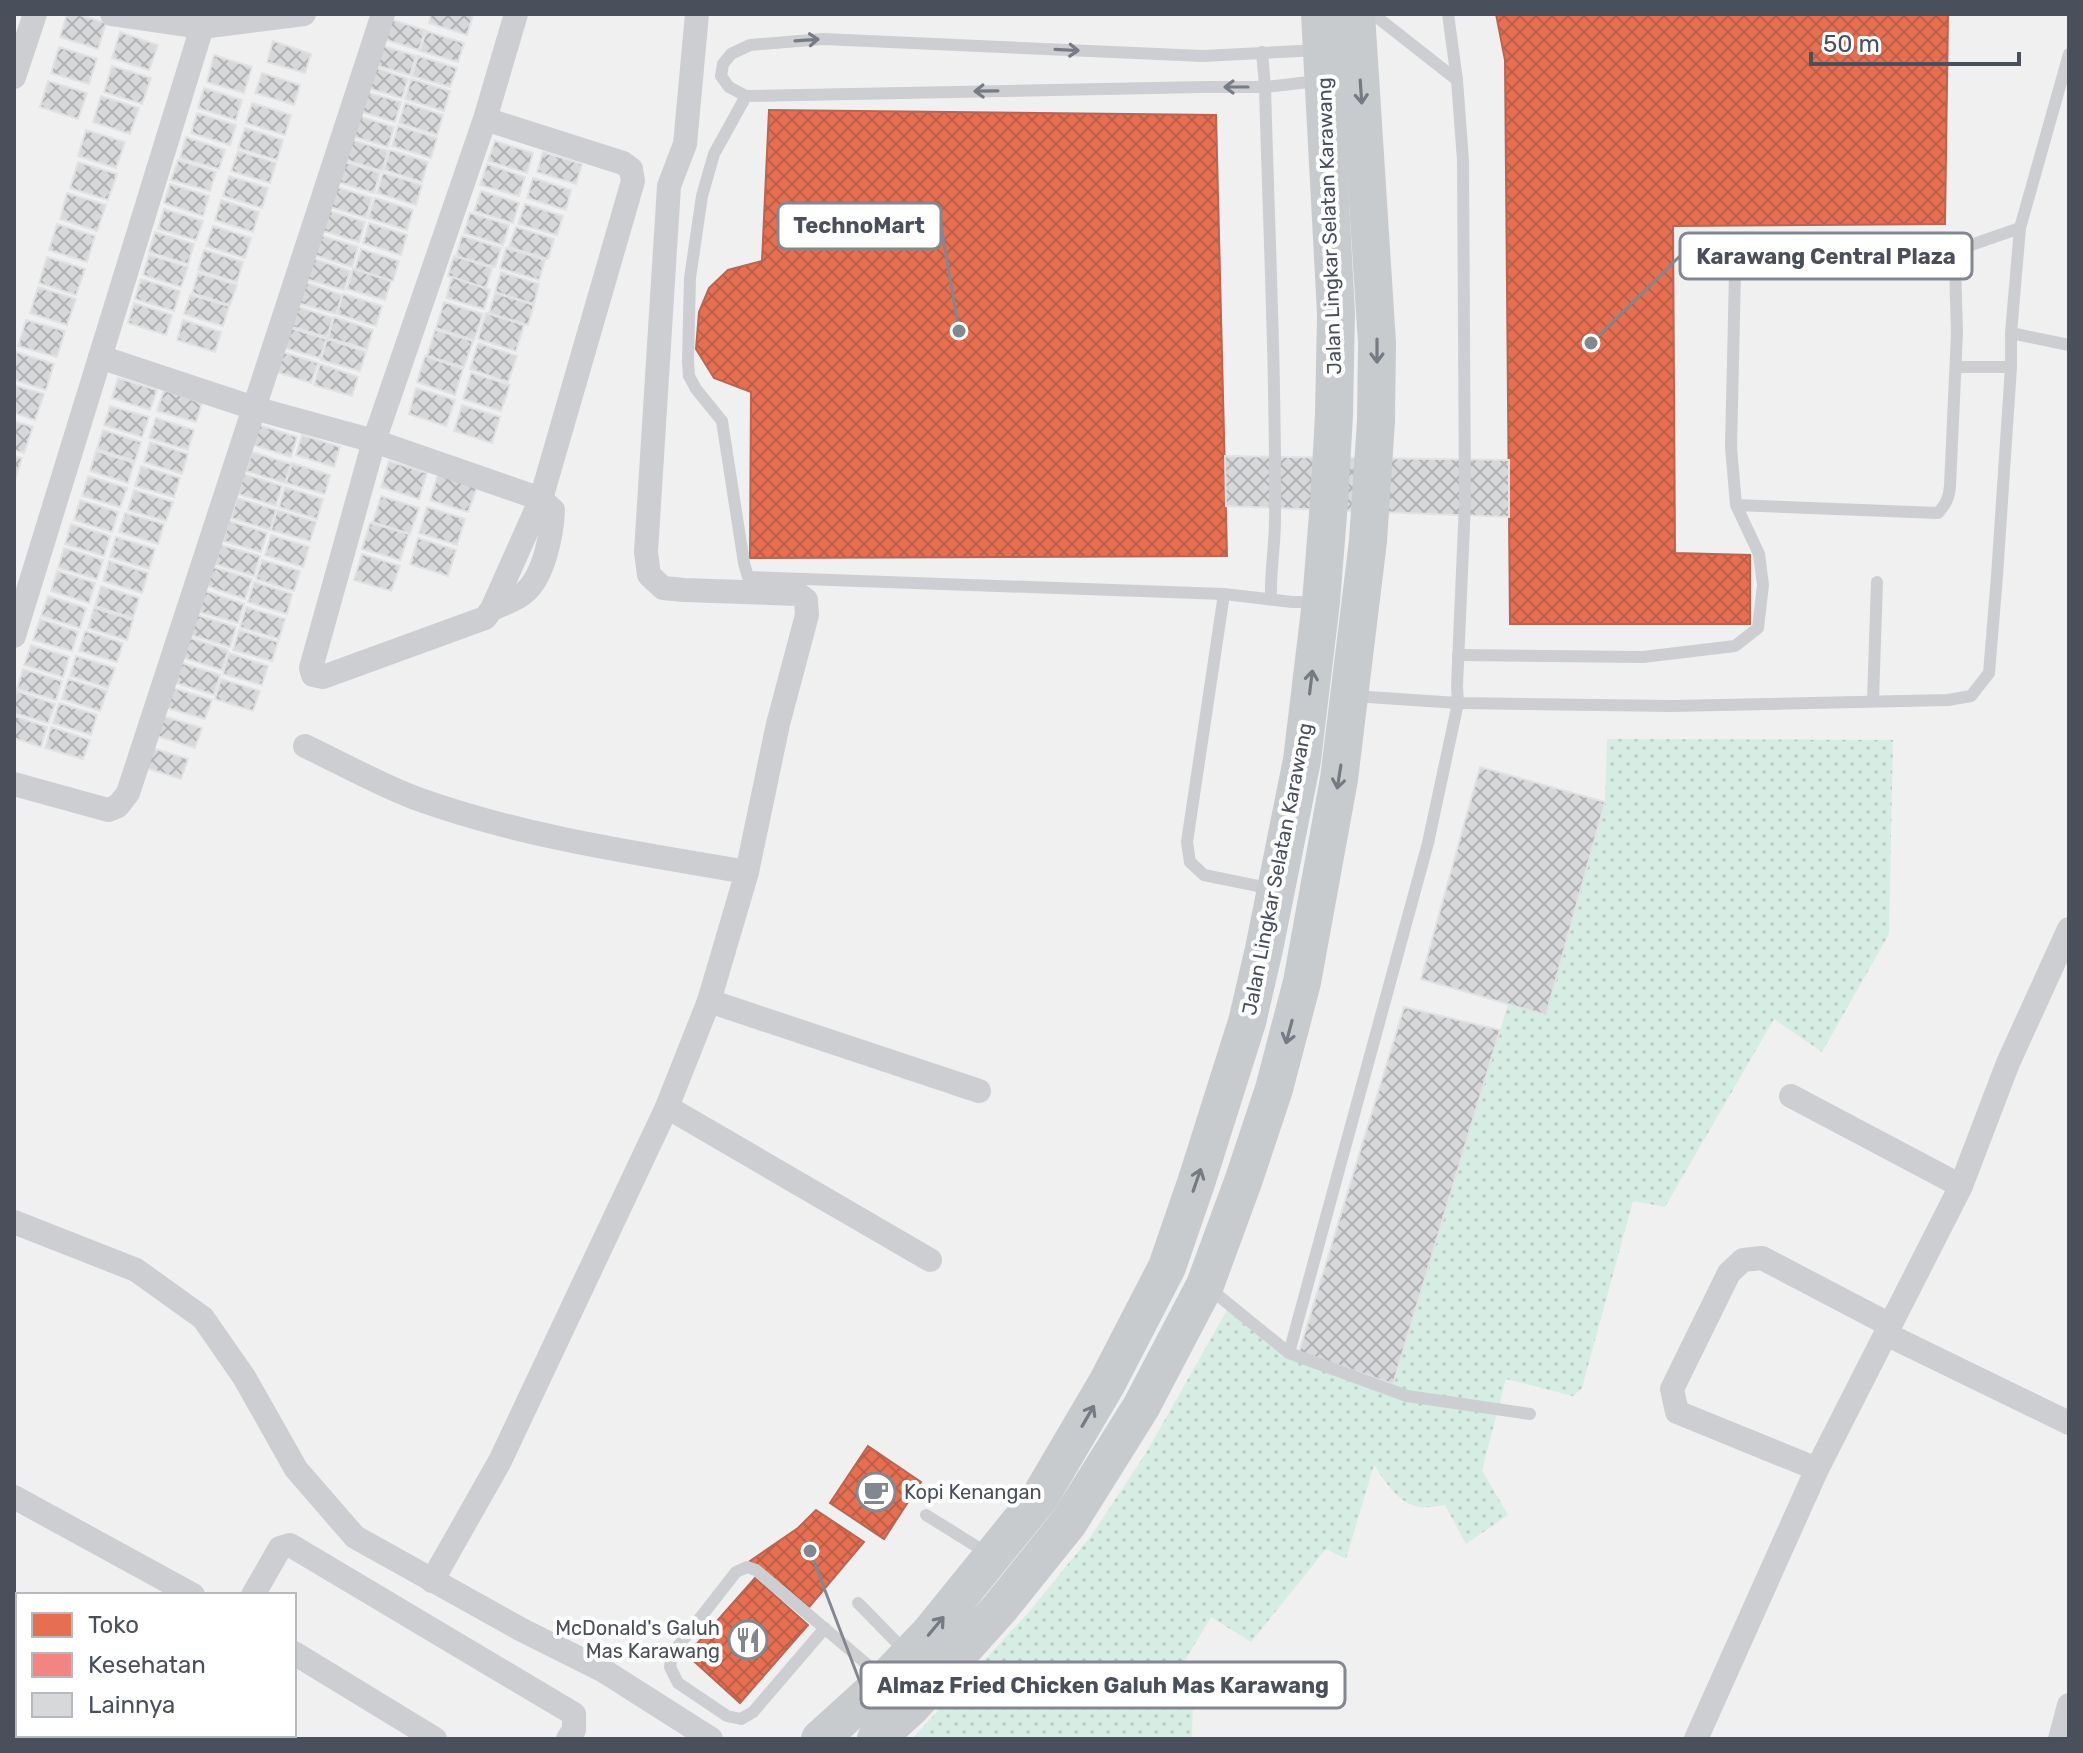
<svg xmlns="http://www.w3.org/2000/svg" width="2083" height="1753" font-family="Rubik,sans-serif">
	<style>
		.medical { fill: #ebe2e0 }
		.grass { fill: #d6ede3 }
		.park { fill: url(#park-dots) }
		.shops { fill: url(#shops-cross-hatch); stroke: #b86554; stroke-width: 2 }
		.health { fill: url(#health-cross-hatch); stroke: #bf7476; stroke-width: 2 }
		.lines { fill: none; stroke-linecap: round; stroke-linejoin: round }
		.stream { stroke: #aed3e8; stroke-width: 8 }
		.building { fill: url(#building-cross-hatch); stroke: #e1e2e3; stroke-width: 2 }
		.service { stroke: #ccced1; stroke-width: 12 }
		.minor { stroke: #ccced1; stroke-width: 24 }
		.primary { stroke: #c8cbce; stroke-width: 38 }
		.oneway { stroke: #777b84 }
		.oneway2 { stroke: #757a83 }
		.labels { text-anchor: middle; stroke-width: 8; stroke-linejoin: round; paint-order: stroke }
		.street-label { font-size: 20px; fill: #494f5b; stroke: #fff }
		.poi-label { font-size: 20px; fill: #494f5b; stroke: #fff; text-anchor: start }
		.leader { fill: none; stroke: #83878f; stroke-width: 3 }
		.callout-dot { fill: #83878f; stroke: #fff; stroke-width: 3 }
		.callout { fill: #fff; stroke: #83878f; stroke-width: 3 }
		.callout-label { font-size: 22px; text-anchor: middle; font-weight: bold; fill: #494f5b }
	</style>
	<defs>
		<pattern id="park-dots" width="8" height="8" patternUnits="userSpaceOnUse" patternTransform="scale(2)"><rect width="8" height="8" fill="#d6ede3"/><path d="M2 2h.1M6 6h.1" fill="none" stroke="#b9cdc5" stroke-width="1.8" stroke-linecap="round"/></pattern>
		<pattern id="shops-cross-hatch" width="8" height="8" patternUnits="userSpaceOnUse" patternTransform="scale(2)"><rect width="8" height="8" fill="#e76f51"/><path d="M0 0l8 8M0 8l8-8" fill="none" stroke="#bd5e46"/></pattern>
		<pattern id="health-cross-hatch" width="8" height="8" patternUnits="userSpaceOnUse" patternTransform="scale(2)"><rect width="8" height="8" fill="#f28482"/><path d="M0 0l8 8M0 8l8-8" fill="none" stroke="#c66e6d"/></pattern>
		<pattern id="building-cross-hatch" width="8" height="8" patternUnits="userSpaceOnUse" patternTransform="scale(2)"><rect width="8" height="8" fill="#d7d8da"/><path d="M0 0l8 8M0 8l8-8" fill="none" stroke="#b0b2b4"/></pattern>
	</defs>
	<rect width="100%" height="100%" fill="#f0f0f0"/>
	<polygon class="medical" points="18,1686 18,1735 99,1735 103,1739 14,1739 14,1690"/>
	<g class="grass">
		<polygon points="14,1606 18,1608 18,1686 14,1690"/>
		<polygon points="99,1735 256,1735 264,1739 103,1739"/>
	</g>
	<path class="park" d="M 1607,739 L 1893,740 L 1889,934 L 1822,1052 L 1774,1019 L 1665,1207 L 1633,1201 L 1582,1388 L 1573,1396 L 1506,1379 L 1482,1470 L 1508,1515 L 1466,1544 L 1445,1505 C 1438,1506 1427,1508 1420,1507 C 1398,1504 1385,1481 1374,1465 L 1346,1559 L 1326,1549 L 1251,1642 L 1211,1617 L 1172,1682 L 1193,1693 L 1192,1739 L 912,1739 L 1028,1613 L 1091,1536 L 1146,1453 L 1230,1305 L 1289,1353 L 1392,1390 L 1508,1004 L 1546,1015 L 1605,802 Z"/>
	<g class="shops">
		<polygon points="1496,14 1948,14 1945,224 1673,226 1675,553 1750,555 1750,624 1510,624 1505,60"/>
		<polygon points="769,110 1216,115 1227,556 750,558 751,392 714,378 696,349 699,312 709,288 728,270 762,261"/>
		<polygon points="868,1446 921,1482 884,1539 830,1503"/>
		<polygon points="816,1510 864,1542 809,1607 750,1561 798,1528"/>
		<polygon points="755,1578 808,1625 740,1703 687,1655"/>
	</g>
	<polygon class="health" points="82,1735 85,1739 40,1739 37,1736"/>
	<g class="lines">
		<g class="stream">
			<polyline points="14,1612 18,1615"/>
			<polyline points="232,1735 239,1739"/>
		</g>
	</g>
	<g class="building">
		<polygon points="67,14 77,14 106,23 98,49 60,37"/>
		<polygon points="431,14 469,14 473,15 467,35 429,23"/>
		<polygon points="386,18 425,30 419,50 380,38"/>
		<polygon points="426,31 464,43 458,62 420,51"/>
		<polygon points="120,32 158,45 149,70 112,58"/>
		<polygon points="273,41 311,54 305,73 267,62"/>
		<polygon points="377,44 416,56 410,75 371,64"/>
		<polygon points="59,47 97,59 89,84 51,73"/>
		<polygon points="214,55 252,67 244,93 207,82"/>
		<polygon points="418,56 457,68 450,87 412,76"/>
		<polygon points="112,66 151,78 142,104 104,92"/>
		<polygon points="370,66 408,79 402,98 364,87"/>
		<polygon points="262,73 300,85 294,105 255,93"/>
		<polygon points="411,79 450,91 444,111 405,99"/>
		<polygon points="48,81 87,93 78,119 40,107"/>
		<polygon points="204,88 242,100 236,120 198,108"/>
		<polygon points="362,91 401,102 395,122 356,110"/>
		<polygon points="101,96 139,108 130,134 93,122"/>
		<polygon points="252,103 291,115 285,135 246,123"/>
		<polygon points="405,103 443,115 437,135 399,123"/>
		<polygon points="197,113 236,125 230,145 191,133"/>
		<polygon points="355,115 394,127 388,147 349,135"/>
		<polygon points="398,126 437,138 431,158 392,146"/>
		<polygon points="245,128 283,140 277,160 238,148"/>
		<polygon points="86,130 125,142 116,168 78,156"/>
		<polygon points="186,137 225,150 219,169 180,158"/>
		<polygon points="349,139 388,151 382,171 343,159"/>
		<polygon points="495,141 533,153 527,173 488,161"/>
		<polygon points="390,150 428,162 422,182 384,170"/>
		<polygon points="238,151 276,163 270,183 231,171"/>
		<polygon points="543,152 582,164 576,184 537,172"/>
		<polygon points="178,160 216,172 210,191 171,180"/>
		<polygon points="341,161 380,173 374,193 335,181"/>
		<polygon points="78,162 117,174 108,200 70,188"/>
		<polygon points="487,164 525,177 519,196 480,185"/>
		<polygon points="383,173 422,185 416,205 377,193"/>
		<polygon points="229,176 268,188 262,208 223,196"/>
		<polygon points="533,178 571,190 566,210 527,198"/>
		<polygon points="170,184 209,196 203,216 164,203"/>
		<polygon points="333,186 372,198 366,218 327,206"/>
		<polygon points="481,191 519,203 513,223 474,211"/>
		<polygon points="67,193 106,205 97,231 60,219"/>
		<polygon points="375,198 413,210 407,230 368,218"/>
		<polygon points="221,200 259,212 253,232 215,220"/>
		<polygon points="525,204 563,216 557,235 518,224"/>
		<polygon points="164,209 203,221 196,240 158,229"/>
		<polygon points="326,210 365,222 359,242 320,230"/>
		<polygon points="470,213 509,225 503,245 464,233"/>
		<polygon points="369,223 407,235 401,255 363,243"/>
		<polygon points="57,224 95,236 87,262 49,250"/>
		<polygon points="213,226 251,238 245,258 206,246"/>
		<polygon points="516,227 554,239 548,259 509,247"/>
		<polygon points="155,232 194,244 188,264 149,252"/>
		<polygon points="320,235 358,247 352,267 314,255"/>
		<polygon points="462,236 501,248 495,267 456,256"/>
		<polygon points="506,248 545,260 539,280 500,268"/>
		<polygon points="361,249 399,261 393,281 355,269"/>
		<polygon points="204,250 243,262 237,282 198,270"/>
		<polygon points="149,255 188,267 181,287 143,275"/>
		<polygon points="454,256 492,268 486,288 448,276"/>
		<polygon points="47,257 85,269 76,295 39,283"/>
		<polygon points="312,258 350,271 344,290 306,279"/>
		<polygon points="353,269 391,281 385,300 347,289"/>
		<polygon points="501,272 539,284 534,304 495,292"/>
		<polygon points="198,273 237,285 230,305 192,293"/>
		<polygon points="452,277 490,290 484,309 446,298"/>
		<polygon points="141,279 180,291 174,311 135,299"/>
		<polygon points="304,282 342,295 336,314 298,303"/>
		<polygon points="38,287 76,299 67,325 30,313"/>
		<polygon points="495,293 534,305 528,325 489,313"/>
		<polygon points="343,294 382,306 376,326 337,314"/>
		<polygon points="190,295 229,306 223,326 184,314"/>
		<polygon points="444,302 483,314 474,340 436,328"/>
		<polygon points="134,303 172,315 166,335 128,323"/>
		<polygon points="295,306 333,318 327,337 289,326"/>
		<polygon points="486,313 524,325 516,351 478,339"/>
		<polygon points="334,317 373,330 367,349 328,338"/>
		<polygon points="26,320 65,331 57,357 18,346"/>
		<polygon points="183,320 221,332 215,352 177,340"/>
		<polygon points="287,327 326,339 320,358 281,347"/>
		<polygon points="435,330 473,341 464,367 427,356"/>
		<polygon points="327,339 366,352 360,371 321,360"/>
		<polygon points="478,343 517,356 508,382 470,369"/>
		<polygon points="279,351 318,363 311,383 273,371"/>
		<polygon points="16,352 54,364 46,390 14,380"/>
		<polygon points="425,356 463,369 455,395 417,382"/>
		<polygon points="320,364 358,377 352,396 314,385"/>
		<polygon points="471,373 510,385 501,411 463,399"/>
		<polygon points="118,378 157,390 150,410 112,398"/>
		<polygon points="14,385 44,394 35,420 14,413"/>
		<polygon points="416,388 455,400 446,426 409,414"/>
		<polygon points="164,390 202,403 196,422 157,411"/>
		<polygon points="462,405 500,417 492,443 454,431"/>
		<polygon points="110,406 149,417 142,437 104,425"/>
		<polygon points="156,418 194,430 188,450 149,438"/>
		<polygon points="14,421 33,427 24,453 14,450"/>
		<polygon points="259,425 297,437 291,457 253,445"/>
		<polygon points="103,430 141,442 135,461 97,449"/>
		<polygon points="302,435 340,447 334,467 296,455"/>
		<polygon points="150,442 188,454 182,474 144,462"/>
		<polygon points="96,451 134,463 128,483 90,471"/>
		<polygon points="252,452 291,464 285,483 246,471"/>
		<polygon points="14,456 22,458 14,483"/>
		<polygon points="1225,456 1509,460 1509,517 1226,506"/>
		<polygon points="389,461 427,473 419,499 381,487"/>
		<polygon points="292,463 330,475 325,494 286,483"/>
		<polygon points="141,466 180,478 174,497 135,486"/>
		<polygon points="244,474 282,486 276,506 238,494"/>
		<polygon points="438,474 477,487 468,512 430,500"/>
		<polygon points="88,476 127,488 120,507 82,496"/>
		<polygon points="285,487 323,499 317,519 279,507"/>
		<polygon points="134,490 173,502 166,521 128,510"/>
		<polygon points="381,496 419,508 410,534 373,522"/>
		<polygon points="237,498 276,510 270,530 231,518"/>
		<polygon points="80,500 118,512 112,532 74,520"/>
		<polygon points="427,507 465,519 457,545 419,533"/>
		<polygon points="277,510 316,522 310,541 271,530"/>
		<polygon points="125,513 164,524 158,544 119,532"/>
		<polygon points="229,521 267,533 261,552 223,541"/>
		<polygon points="370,523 409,534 400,560 362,549"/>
		<polygon points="71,524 110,536 104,556 65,544"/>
		<polygon points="271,535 309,547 303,567 265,555"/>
		<polygon points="116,537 155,549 149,569 110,557"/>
		<polygon points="418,538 456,550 448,576 410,564"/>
		<polygon points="221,545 260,556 254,576 215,564"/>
		<polygon points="64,548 103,560 97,579 58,568"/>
		<polygon points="362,554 400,566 391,591 354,580"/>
		<polygon points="262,560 300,571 294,591 256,579"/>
		<polygon points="109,561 148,573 142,593 103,581"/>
		<polygon points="213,567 252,579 245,599 207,586"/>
		<polygon points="57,571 95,583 89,603 51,591"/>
		<polygon points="254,582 292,594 287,614 248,602"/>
		<polygon points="101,586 139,598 133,618 95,606"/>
		<polygon points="205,591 244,604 238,623 199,612"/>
		<polygon points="48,596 86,608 80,628 41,616"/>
		<polygon points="246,607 285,619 279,639 240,627"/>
		<polygon points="94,608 133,620 127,640 88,628"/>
		<polygon points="197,615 236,627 230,647 191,635"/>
		<polygon points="40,619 78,632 72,651 33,640"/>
		<polygon points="239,630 278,642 272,661 233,650"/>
		<polygon points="85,631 123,643 117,662 79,651"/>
		<polygon points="190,638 228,650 222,670 184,658"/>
		<polygon points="31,645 69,657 63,677 24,665"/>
		<polygon points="229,653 268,666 262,685 223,674"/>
		<polygon points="76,656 115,668 108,688 70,676"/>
		<polygon points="182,663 220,675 214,695 176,683"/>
		<polygon points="23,669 62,681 56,700 17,689"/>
		<polygon points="68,679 107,691 100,711 62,699"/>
		<polygon points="221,679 260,691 253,711 215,699"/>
		<polygon points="173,688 212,700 205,719 167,708"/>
		<polygon points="16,691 55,704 48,723 14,713 14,699"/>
		<polygon points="59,703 97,715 91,735 53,723"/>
		<polygon points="14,716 47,727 41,747 14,738"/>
		<polygon points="163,716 202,728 195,748 157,736"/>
		<polygon points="51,727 90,740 83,759 45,748"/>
		<polygon points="149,747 188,759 181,779 143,767"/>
		<polygon points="1480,767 1605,802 1546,1015 1421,979"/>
		<polygon points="1404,1007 1500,1030 1393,1384 1299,1352"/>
	</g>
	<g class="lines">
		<g class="service">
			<polyline points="1373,14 1457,80"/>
			<path d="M 1262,52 L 1265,87 C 1269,232 1276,376 1275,520 C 1275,546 1270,572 1271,599"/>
			<polyline points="1318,81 1265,87 1204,87 746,96 729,87 721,76 723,64 731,54 750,45 823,39 1203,56 1319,50"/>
			<polyline points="746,96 714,154 702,196 690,278 688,361 689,376 696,389 722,421 744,563 748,577 1224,594 1292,602 1315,602"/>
			<polyline points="1948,253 2020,228"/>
			<polyline points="2011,333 2069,345"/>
			<polyline points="1956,367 2011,367"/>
			<polyline points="1224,594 1187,842 1190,862 1204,875 1273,889"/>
			<path d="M 1458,655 L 1643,657 L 1735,646 L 1758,628 L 1763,585 L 1759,554 L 1736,505 L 1731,447 L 1735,273 L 1748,257 L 1763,248 L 1948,253 L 1955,265 L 1957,333 L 1950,486 C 1949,498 1946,504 1938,513 L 1736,505"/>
			<polyline points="1353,696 1458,703 1672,706 1948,700 1971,696 1989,673 1997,576 2011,367 2011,333 2020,228 2069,54"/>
			<polyline points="1873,700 1877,582"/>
			<polyline points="1209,1288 1289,1353 1407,1396 1530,1414"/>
			<polyline points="1289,1353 1428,843 1458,703 1457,686 1465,503 1463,161 1457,80 1448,14"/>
			<polyline points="926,1515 987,1553"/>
			<polyline points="858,1603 907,1653"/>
			<polyline points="825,1628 753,1712 741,1719 727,1716 678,1683 670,1667 672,1654 736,1572 747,1567 756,1570 883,1678"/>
		</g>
		<g class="minor">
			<polyline points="112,14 202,27 304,14"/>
			<polyline points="14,77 35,14"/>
			<polyline points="485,119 623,163 631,169 633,181 541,499 492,609 485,618 323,677 313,675 311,668 374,441 485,119 516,14"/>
			<path d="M 100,357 L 254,408 L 374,441 L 541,499 L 553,510 C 552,534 544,576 525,592 C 517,600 502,604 492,609"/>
			<polyline points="14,636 202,27"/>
			<path d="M 305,746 C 341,763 378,784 415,798 C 523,837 635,853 747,872"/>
			<polyline points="14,784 108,810 118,806 128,793 383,14"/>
			<polyline points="709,1001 979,1091"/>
			<polyline points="1791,1096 1961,1186"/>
			<polyline points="667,1107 930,1260"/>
			<polyline points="14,1222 136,1270 203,1318 244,1377 296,1469 355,1537 522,1630 604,1671 711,1739"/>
			<polyline points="1886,1334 2069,1423"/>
			<polyline points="1817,1469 1677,1412 1672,1389 1729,1273 1743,1260 1762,1258 1890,1325"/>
			<polyline points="14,1497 193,1595"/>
			<polyline points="432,1581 500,1461 667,1107 709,1001 747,872 778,724 807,615 806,600 798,594 684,590 663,588 649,575 646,552 669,186 685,144 697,14"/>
			<polyline points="253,1595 280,1548 290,1545 574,1714 574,1730 568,1739"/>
			<polyline points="294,1653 435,1739"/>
			<polyline points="1696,1739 1817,1469 1961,1186 2008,1063 2069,929"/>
			<polyline points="2060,1739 2069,1705"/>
		</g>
		<g class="primary">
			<polyline points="820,1739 885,1680 929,1634 1040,1497 1107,1383 1167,1267 1197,1180 1247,1022 1264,949 1302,760 1321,602 1329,502 1334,415 1336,313 1320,14"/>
			<polyline points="876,1739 911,1707 1000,1608 1069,1522 1141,1407 1205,1285 1244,1179 1274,1089 1302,982 1339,779 1368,541 1376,421 1377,343 1356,14"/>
		</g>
	</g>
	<defs><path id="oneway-shaft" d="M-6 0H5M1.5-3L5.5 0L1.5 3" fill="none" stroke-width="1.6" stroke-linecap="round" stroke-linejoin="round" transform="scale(2)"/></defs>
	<g class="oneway">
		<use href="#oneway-shaft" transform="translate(807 40) rotate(-4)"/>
		<use href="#oneway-shaft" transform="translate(1067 50) rotate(3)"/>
		<use href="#oneway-shaft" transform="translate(1236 87) rotate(-180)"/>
		<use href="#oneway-shaft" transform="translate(986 91) rotate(179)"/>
	</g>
	<g class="oneway2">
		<use href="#oneway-shaft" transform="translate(1361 92) rotate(86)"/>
		<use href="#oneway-shaft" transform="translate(1377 351) rotate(90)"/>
		<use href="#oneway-shaft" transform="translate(1311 682) rotate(-83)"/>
		<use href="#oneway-shaft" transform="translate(1339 777) rotate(99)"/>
		<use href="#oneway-shaft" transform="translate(1289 1032) rotate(105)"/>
		<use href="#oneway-shaft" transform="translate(1197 1180) rotate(-71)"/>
		<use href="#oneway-shaft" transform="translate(1088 1416) rotate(-60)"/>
		<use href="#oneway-shaft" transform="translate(936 1626) rotate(-50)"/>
	</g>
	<defs>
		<symbol id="cafe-ring" viewBox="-11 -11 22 22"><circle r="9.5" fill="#fff" stroke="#83878f" stroke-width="1.5"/><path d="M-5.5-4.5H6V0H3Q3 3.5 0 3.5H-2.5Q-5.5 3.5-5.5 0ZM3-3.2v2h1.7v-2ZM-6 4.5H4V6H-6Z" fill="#83878f"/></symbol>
		<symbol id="restaurant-ring" viewBox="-11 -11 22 22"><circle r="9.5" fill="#fff" stroke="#83878f" stroke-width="1.5"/><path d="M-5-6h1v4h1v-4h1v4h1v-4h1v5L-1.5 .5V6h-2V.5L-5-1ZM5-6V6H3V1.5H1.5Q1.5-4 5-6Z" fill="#83878f"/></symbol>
	</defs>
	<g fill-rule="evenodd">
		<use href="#cafe-ring" x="854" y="1470" width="44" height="44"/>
		<use href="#restaurant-ring" x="726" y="1618" width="44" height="44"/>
	</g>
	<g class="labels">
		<g class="street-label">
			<text transform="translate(1329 226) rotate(-92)" y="7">Jalan Lingkar Selatan Karawang</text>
			<text transform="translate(1277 869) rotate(-79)" y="7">Jalan Lingkar Selatan Karawang</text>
		</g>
		<g class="poi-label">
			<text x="904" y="1499">Kopi Kenangan</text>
			<text x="720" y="1635" text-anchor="end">McDonald's Galuh<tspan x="720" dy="23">Mas Karawang</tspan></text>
		</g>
	</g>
	<path class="leader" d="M959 331L941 226M1591 343L1680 256M810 1551L861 1685"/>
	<g class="callout-dot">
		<circle cx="959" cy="331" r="8"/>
		<circle cx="1591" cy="343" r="8"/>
		<circle cx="810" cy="1551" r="8"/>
	</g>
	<g class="callout">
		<rect x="778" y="203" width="163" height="46" rx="8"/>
		<rect x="1680" y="233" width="292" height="46" rx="8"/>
		<rect x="861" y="1662" width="484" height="46" rx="8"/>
	</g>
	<g class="callout-label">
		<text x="859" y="233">TechnoMart</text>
		<text x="1826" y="264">Karawang Central Plaza</text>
		<text x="1103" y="1693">Almaz Fried Chicken Galuh Mas Karawang</text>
	</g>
	<rect width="2083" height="1753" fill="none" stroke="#494f5b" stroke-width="32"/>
	<rect x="16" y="1593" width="280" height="144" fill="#ffffff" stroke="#b6b9bd" stroke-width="2"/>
	<rect x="32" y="1613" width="40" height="24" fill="#e76f51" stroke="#b6b9bd" stroke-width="2"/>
	<text x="88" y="1633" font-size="24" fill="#494f5b">Toko</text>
	<rect x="32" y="1653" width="40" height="24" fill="#f28482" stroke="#b6b9bd" stroke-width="2"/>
	<text x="88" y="1673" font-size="24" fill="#494f5b">Kesehatan</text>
	<rect x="32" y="1693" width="40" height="24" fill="#d7d8da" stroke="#b6b9bd" stroke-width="2"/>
	<text x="88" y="1713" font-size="24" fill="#494f5b">Lainnya</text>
	<path d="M1811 52v12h208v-12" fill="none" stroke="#494f5b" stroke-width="4"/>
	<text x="1823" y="52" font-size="24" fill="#494f5b" stroke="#ffffff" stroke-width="6" paint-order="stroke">50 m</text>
</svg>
